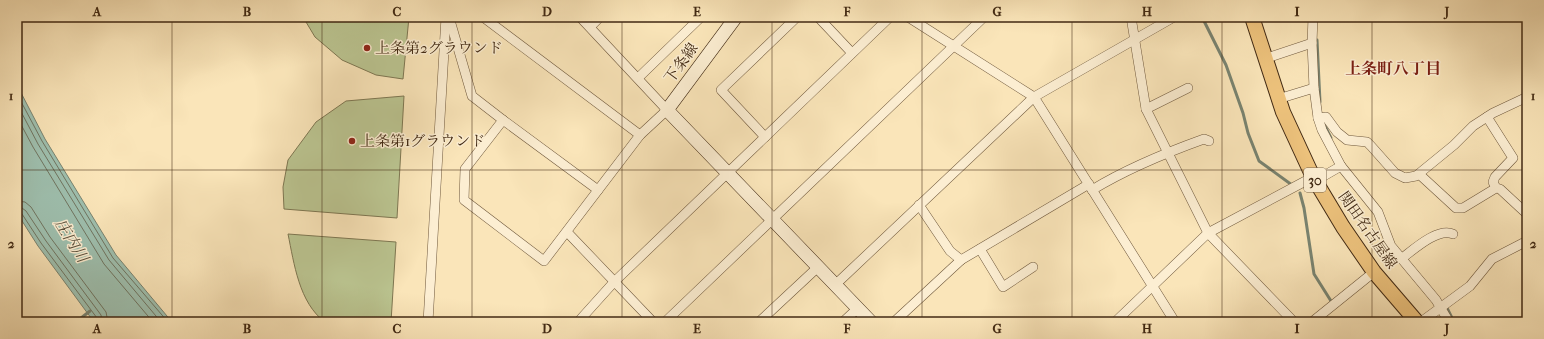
<svg xmlns="http://www.w3.org/2000/svg" width="1544" height="339" font-family="'IM FELL French Canon','Noto Serif JP',serif">
	<style>
		.green { fill: #bbc591; stroke: #7e7752 }
		.water { fill: #9ebfae; stroke: #798370 }
		.lines { fill: none; stroke-linecap: round; stroke-linejoin: round }
		.shore { stroke: #707460; stroke-width: 1 }
		.stream { stroke: #798370; stroke-width: 3 }
		.street-casing { stroke: #6f583c; stroke-width: 10 }
		.secondary-casing { stroke: #412913; stroke-width: 14 }
		.primary-casing { stroke: #412913; stroke-width: 16 }
		.street { stroke: #fceed2; stroke-width: 9 }
		.secondary { stroke: #fceed2; stroke-width: 13 }
		.primary { stroke: #edc27c; stroke-width: 14 }
		.grid { fill: none; stroke: #412913; stroke-width: 1; stroke-opacity: 0.55 }
		.poi-dot { fill: #8f2418; stroke: #fceed2; stroke-width: 1.5 }
		.labels { text-anchor: middle; stroke-width: 3; stroke-linejoin: round; paint-order: stroke }
		.shield { fill: #fceed2; stroke: #79644c; stroke-width: 1 }
		.shield-label { font-size: 14px; font-weight: bold; fill: #412913 }
		.poi-label { font-size: 15px; fill: #412913; stroke: #fceed2; text-anchor: start }
		.street-label { font-size: 15px; fill: #412913; stroke: #fceed2 }
		.neighbourhood-label { font-size: 16px; font-weight: bold; fill: #7a1f14; stroke: #fceed2 }
		.water-label { font-size: 16px; font-style: italic; fill: #584e3a; stroke: #fceed2 }
		.neatline { fill: none; stroke: #412913; stroke-width: 1.5 }
		.grid-label { font-size: 13px; text-anchor: middle; font-weight: bold; fill: #412913 }
	</style>
	<rect width="100%" height="100%" fill="#fae5b9"/>
	<filter id="stains"><feTurbulence type="fractalNoise" baseFrequency=".005" numOctaves="4"/><feColorMatrix values="0 0 0 0 .2 0 0 0 0 .09 0 0 0 0 .02 0 0 0 .5 -.17"/></filter>
	<radialGradient id="worn" r=".72"><stop offset=".6" stop-color="#630" stop-opacity="0"/><stop offset="1" stop-color="#630" stop-opacity=".3"/></radialGradient>
	<g class="green">
		<polygon points="303,17 409,17 403,79 376,75 342,60 315,37"/>
		<polygon points="404,96 397,218 284,209 283,187 288,160 316,122 346,101"/>
		<path d="M 288,234 L 396,242 L 391,322 L 325,322 C 299,303 294,263 288,234 Z"/>
	</g>
	<polygon class="water" points="17,85 45,139 116,255 172,322 94,322 38,246 17,213"/>
	<g class="lines">
		<g class="shore">
			<polyline points="17,94 42,141 113,258 168,322"/>
			<polyline points="17,104 38,144 109,260 161,322"/>
			<polyline points="17,117 33,147 104,264 153,322"/>
			<polyline points="17,201 25,202 31,207 50,237 106,312 108,322"/>
			<polyline points="17,207 22,208 26,211 46,241 101,315 102,322"/>
			<polyline points="17,212 22,214 41,243 97,318 97,322"/>
		</g>
		<g class="stream">
			<polyline points="1202,17 1226,65 1243,113 1248,133 1259,161 1292,185"/>
			<polyline points="1317,40 1320,102"/>
			<polyline points="1324,124 1331,138"/>
			<polyline points="1300,193 1304,208 1314,274 1331,301"/>
			<polyline points="1446,306 1454,322"/>
			<polyline points="76,322 90,311"/>
		</g>
		<defs>
			<g id="street">
				<polyline points="449,17 472,96 503,120 598,190"/>
				<polyline points="483,17 640,135"/>
				<polyline points="818,17 852,53"/>
				<polyline points="908,17 1034,97 1175,322"/>
				<polyline points="1131,17 1146,109 1208,233 1294,322"/>
				<polyline points="1313,17 1312,43 1314,88 1318,118 1322,130 1341,166 1378,212 1391,246 1436,300 1449,322"/>
				<polyline points="590,27 600,17"/>
				<polyline points="1264,59 1312,43"/>
				<polyline points="638,78 701,17"/>
				<polyline points="1278,99 1314,88"/>
				<polyline points="1146,109 1188,88"/>
				<polyline points="1487,117 1513,158 1495,177 1493,182 1496,188"/>
				<polyline points="1318,118 1326,117 1337,132 1347,140 1367,142 1371,146 1395,173 1405,178 1416,176 1454,145 1473,126 1493,113 1527,97"/>
				<polyline points="503,120 465,169 464,200 544,261 640,135 667,110 580,17"/>
				<polyline points="765,137 721,90 797,17"/>
				<polyline points="1419,174 1456,208 1463,208 1496,188 1500,189 1527,214"/>
				<polyline points="1315,181 1341,166"/>
				<path d="M 1092,190 C 1128,168 1165,153 1204,139 L 1209,141"/>
				<polyline points="919,205 950,251 961,260"/>
				<polyline points="567,232 653,322"/>
				<polyline points="980,249 1003,287 1033,267"/>
				<path d="M 1401,259 C 1413,250 1438,227 1453,234"/>
				<polyline points="835,285 1034,97 1174,17"/>
				<polyline points="428,322 446,17"/>
				<polyline points="578,322 614,282 890,17"/>
				<polyline points="665,322 984,17"/>
				<polyline points="759,322 818,267"/>
				<polyline points="843,322 858,308"/>
				<polyline points="894,322 961,260 1089,184"/>
				<polyline points="1115,322 1208,233 1313,177"/>
				<polyline points="1312,322 1374,272"/>
				<polyline points="1421,322 1470,286 1492,259 1527,241"/>
			</g>
			<polyline id="secondary" points="736,17 667,110 871,322"/>
			<polyline id="primary" points="1252,17 1283,112 1313,177 1343,227 1374,272 1417,322"/>
		</defs>
		<use href="#street" class="street-casing"/>
		<use href="#secondary" class="secondary-casing"/>
		<use href="#primary" class="primary-casing"/>
		<use href="#street" class="street"/>
		<use href="#secondary" class="secondary"/>
		<use href="#primary" class="primary"/>
	</g>
	<path class="grid" d="M 172,17 L 172,322M 322,17 L 322,322M 472,17 L 472,322M 622,17 L 622,322M 772,17 L 772,322M 922,17 L 922,322M 1072,17 L 1072,322M 1222,17 L 1222,322M 1372,17 L 1372,322M 17,170 L 1527,170"/>
	<g class="poi-dot">
		<circle cx="367" cy="48" r="4"/>
		<circle cx="352" cy="141" r="4"/>
	</g>
	<g class="labels">
		<rect class="shield" x="1304" y="168" width="22" height="24" rx="3"/>
		<g class="shield-label">
			<text x="1315" y="185">30</text>
		</g>
		<g class="poi-label">
			<text x="375" y="53">上条第2グラウンド</text>
			<text x="360" y="146">上条第1グラウンド</text>
		</g>
		<g class="street-label">
			<text transform="translate(681 63) rotate(-54)" y="5">下条線</text>
			<text transform="translate(1368 230) rotate(55)" y="5">関田名古屋線</text>
		</g>
		<g class="neighbourhood-label">
			<text x="1393" y="74">上条町八丁目</text>
		</g>
		<g class="water-label">
			<text transform="translate(72 240) rotate(58)" y="6">庄内川</text>
		</g>
	</g>
	<rect width="1544" height="339" fill="none" stroke="#fae5b9" stroke-width="44"/>
	<rect x="22" y="22" width="1500" height="295" class="neatline"/>
	<g class="grid-label">
		<text x="97" y="16">A</text>
		<text x="247" y="16">B</text>
		<text x="397" y="16">C</text>
		<text x="547" y="16">D</text>
		<text x="697" y="16">E</text>
		<text x="847" y="16">F</text>
		<text x="997" y="16">G</text>
		<text x="1147" y="16">H</text>
		<text x="1297" y="16">I</text>
		<text x="1447" y="16">J</text>
		<text x="11" y="100">1</text>
		<text x="1533" y="100">1</text>
		<text x="11" y="248">2</text>
		<text x="1533" y="248">2</text>
		<text x="97" y="333">A</text>
		<text x="247" y="333">B</text>
		<text x="397" y="333">C</text>
		<text x="547" y="333">D</text>
		<text x="697" y="333">E</text>
		<text x="847" y="333">F</text>
		<text x="997" y="333">G</text>
		<text x="1147" y="333">H</text>
		<text x="1297" y="333">I</text>
		<text x="1447" y="333">J</text>
	</g>
	<rect width="100%" height="100%" filter="url(#stains)"/>
	<rect width="100%" height="100%" fill="url(#worn)"/>
</svg>
